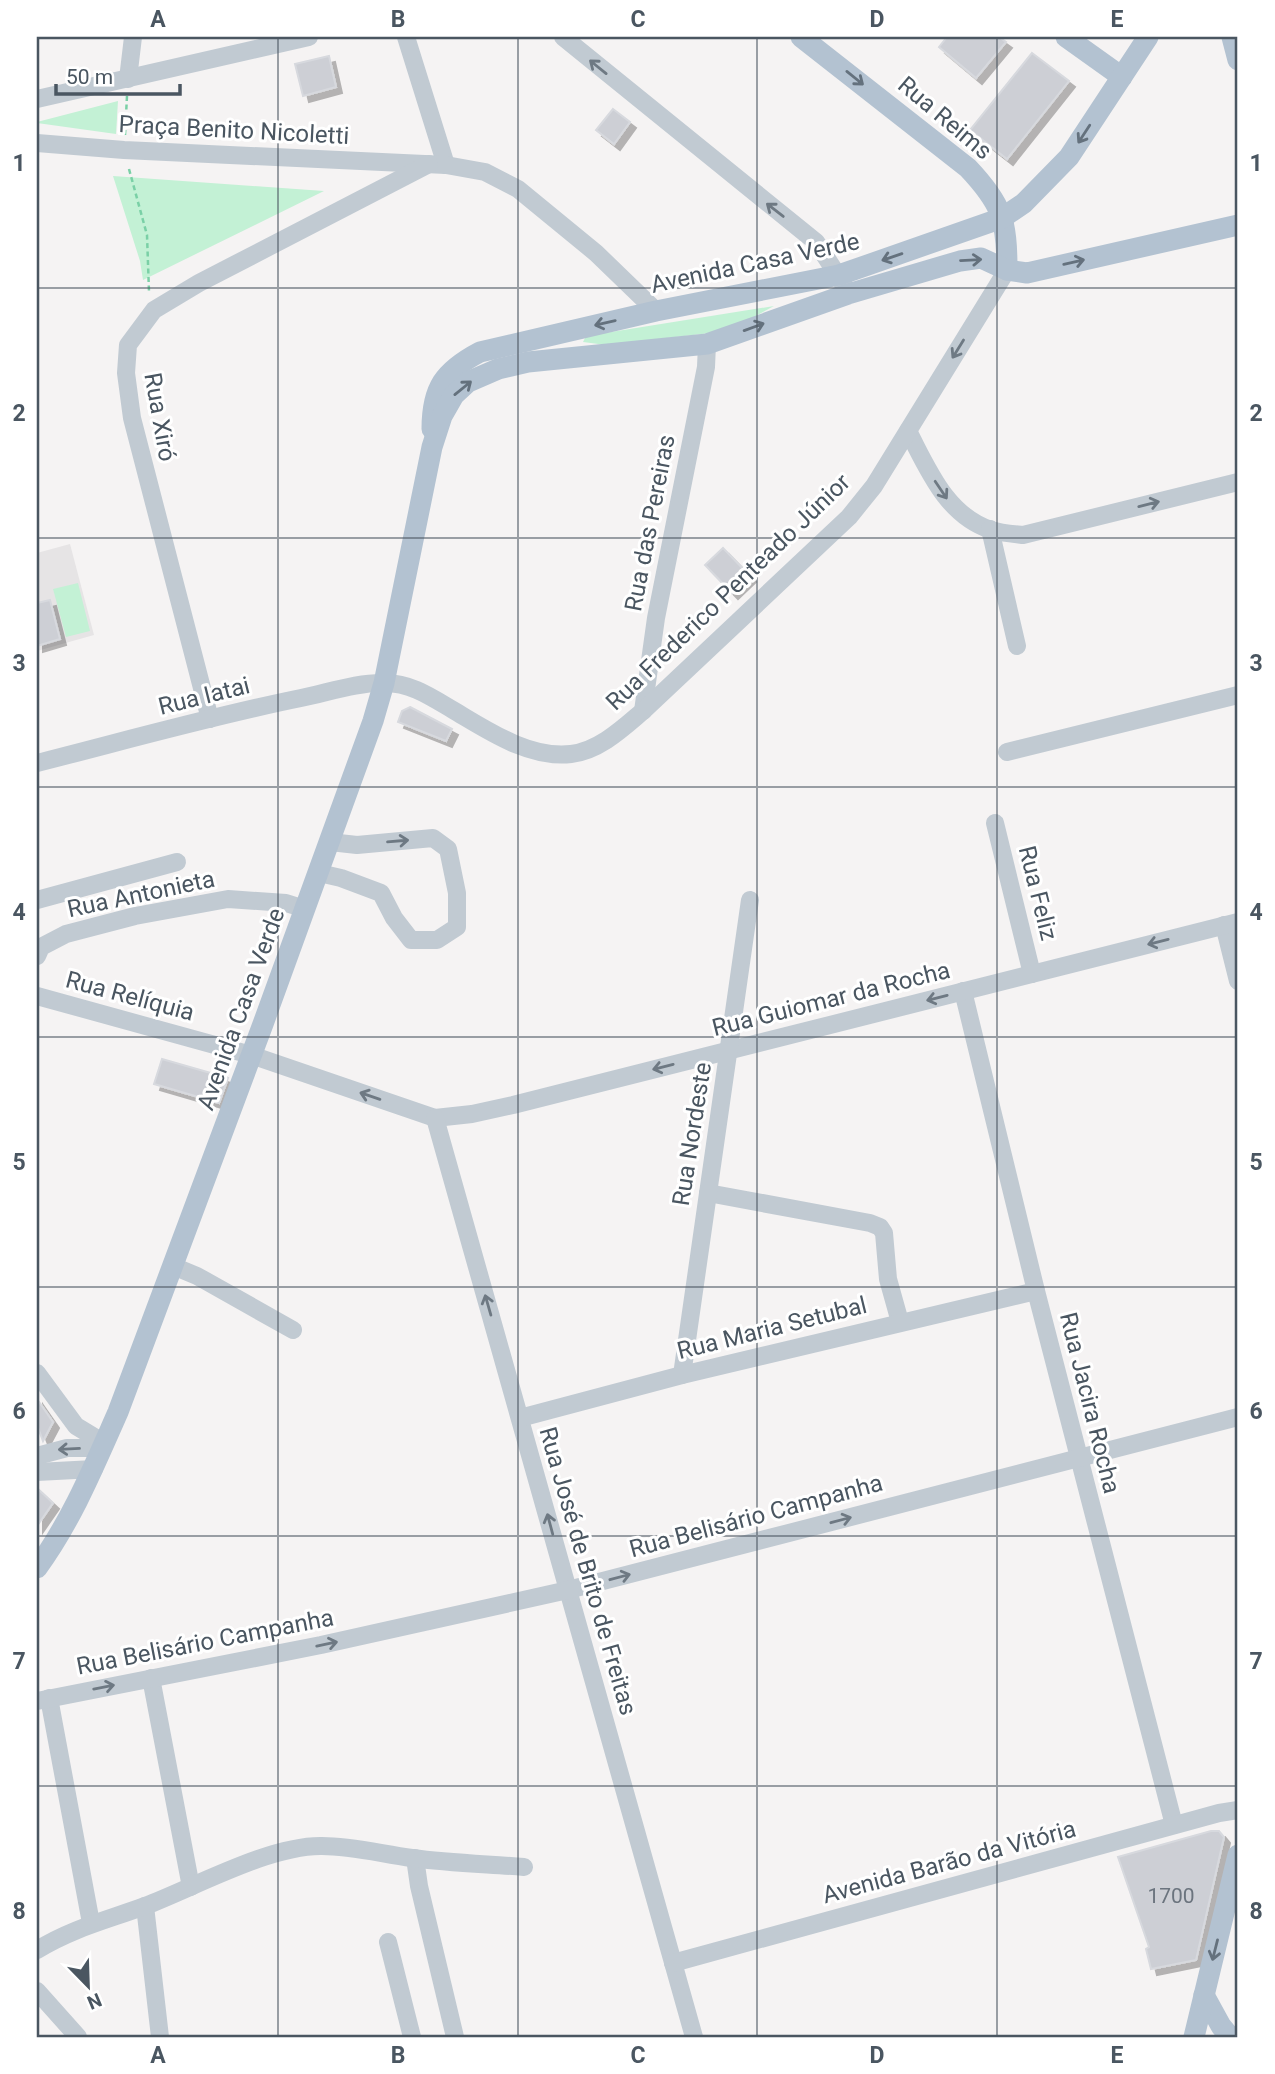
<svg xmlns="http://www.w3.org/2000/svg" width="1275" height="2074" font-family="Roboto,sans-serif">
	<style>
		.education { fill: #e6e4e5 }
		.green { fill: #c3f1d5 }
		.building { fill: #cdcfd5; stroke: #d7d9de; stroke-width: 2; filter: url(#shadow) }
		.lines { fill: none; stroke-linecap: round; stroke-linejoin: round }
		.path { stroke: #7ad0a6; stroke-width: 2.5; stroke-dasharray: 5 3.5; stroke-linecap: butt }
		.minor { stroke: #c1cad2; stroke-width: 18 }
		.major { stroke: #b3c2d1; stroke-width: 21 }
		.oneway { stroke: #6e7983 }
		.oneway2 { stroke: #64717d }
		.grid { fill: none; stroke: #4a5661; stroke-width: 2; stroke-opacity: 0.55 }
		.labels { text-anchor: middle; stroke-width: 6; stroke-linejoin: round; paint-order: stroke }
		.number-label { font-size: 21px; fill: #6b747e }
		.street-label { font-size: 24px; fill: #4a5661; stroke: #fff }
		.neatline { fill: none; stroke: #4a5661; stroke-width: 2.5 }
		.grid-label { font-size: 23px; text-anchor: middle; font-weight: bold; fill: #4a5661 }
	</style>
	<defs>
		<filter id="shadow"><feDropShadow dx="6" dy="6" stdDeviation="0" flood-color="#0004"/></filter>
	</defs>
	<rect width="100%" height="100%" fill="#f5f3f3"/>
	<polygon class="education" points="70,544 94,635 37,651 37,553"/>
	<g class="green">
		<polygon points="118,101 116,134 37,123 37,122"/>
		<polygon points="113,176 324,191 143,280 140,261"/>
		<polygon points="774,306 728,331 606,345 583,342 586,336"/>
		<polygon points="78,583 90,631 66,637 53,589"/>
	</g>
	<g class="building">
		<polygon points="947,37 999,37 1006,42 976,78 939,47"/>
		<polygon points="1032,53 1069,81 1007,159 970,130"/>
		<polygon points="329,56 336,87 303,96 295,64"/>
		<polygon points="613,109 630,122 614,144 596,130"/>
		<polygon points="723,548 750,576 732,593 705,565"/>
		<polygon points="50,600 60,639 37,646 37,603"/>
		<polygon points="410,707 452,729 446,741 398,722 402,711"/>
		<polygon points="162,1059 228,1078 219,1103 154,1084"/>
		<polygon points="37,1399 53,1422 43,1441 37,1425"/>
		<polygon points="37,1488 53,1503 37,1526"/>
		<polygon points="1211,1831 1219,1831 1224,1837 1196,1960 1151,1969 1146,1949 1149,1947 1118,1857"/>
	</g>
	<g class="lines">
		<g class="path">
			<polyline points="125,135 127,96"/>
			<polyline points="129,169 147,235 149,292"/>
		</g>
		<g class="minor">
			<polyline points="406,37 446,165"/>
			<polyline points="563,37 816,242 844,285"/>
			<polyline points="128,79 133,37"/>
			<polyline points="37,99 309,37"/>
			<polyline points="37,143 124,150 446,165 485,172 518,189 596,253 656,311"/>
			<path d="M 908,431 C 928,469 946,515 991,530 C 1001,533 1013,534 1023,535 L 1238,482"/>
			<polyline points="990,529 1017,646"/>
			<polyline points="643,711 656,618 706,367 707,344"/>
			<polyline points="210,719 132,418 126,373 128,345 154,310 199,283 429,164"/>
			<polyline points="1007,752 1238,695"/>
			<path d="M 37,763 C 124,741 212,716 301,698 C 327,693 357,682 385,683 C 411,683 431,697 453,710 C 487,730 529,759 571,754 C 599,751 623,728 643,711 L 849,517 L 874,486 L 1007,270"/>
			<polyline points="995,823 1032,974"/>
			<polyline points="319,873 341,878 381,893 394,918 411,940 437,940 457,927 457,893 448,849 433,838 357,845 330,842"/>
			<polyline points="37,900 177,862"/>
			<polyline points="1224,925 1238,981"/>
			<polyline points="37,956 41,947 66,934 135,916 228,899 286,903 305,909"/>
			<polyline points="963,991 1036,1291 1174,1825"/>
			<polyline points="37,996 251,1055 435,1118 472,1114 513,1105 1238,922"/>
			<polyline points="435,1118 694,2037"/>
			<polyline points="708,1193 870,1223 880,1227 884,1233 888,1279 900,1322"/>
			<polyline points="173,1266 197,1276 293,1330"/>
			<polyline points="37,1373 76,1426 104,1443"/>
			<polyline points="682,1375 750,900"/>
			<polyline points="520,1418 682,1375 1036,1291"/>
			<polyline points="37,1456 67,1448 102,1448"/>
			<polyline points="37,1472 94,1469"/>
			<polyline points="151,1678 191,1887"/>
			<polyline points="49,1698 91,1923"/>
			<polyline points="37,1701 321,1645 568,1590 1238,1417"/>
			<polyline points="415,1858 419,1886 455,2037"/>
			<polyline points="145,1906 160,2037"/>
			<polyline points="388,1942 412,2037"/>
			<path d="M 37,1950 C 73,1928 107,1920 145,1906 C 195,1887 270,1845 322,1846 C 352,1846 382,1854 412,1858 C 449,1863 486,1864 524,1867"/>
			<polyline points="673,1963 1219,1813 1238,1810"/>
			<polyline points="37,1991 78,2037"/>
		</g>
		<g class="major">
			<path d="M 801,37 L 968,168 C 1002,204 1007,220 1007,270"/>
			<polyline points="1066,37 1122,77"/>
			<polyline points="1232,37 1238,60"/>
			<path d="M 432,429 C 432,388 444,371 480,352 L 656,311 L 839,275 L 1002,218 L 1024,203 L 1069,157 L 1148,37"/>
			<path d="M 37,1568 C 72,1520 94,1466 118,1412 L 263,1024 L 373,721 L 384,683 L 432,447 L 442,416 L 454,395 L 468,382 L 498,369 L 528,362 L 707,344 L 848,294 L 960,261 L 981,258 L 1007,270 L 1027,273 L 1238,225"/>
			<polyline points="1204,1995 1221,2026 1230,2037"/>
			<polyline points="1194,2037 1238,1855"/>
		</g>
	</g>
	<defs><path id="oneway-shaft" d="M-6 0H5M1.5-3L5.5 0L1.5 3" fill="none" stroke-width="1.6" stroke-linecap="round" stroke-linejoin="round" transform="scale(1.75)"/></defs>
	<g class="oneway">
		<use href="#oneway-shaft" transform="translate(598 67) rotate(-141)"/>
		<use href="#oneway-shaft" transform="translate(775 210) rotate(-142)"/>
		<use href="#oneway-shaft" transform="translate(958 349) rotate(122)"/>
		<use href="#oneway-shaft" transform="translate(941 490) rotate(56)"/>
		<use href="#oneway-shaft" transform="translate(1149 504) rotate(-14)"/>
		<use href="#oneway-shaft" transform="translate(398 841) rotate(-5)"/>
		<use href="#oneway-shaft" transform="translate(1158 942) rotate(166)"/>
		<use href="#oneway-shaft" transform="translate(937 998) rotate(166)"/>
		<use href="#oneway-shaft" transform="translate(663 1067) rotate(166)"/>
		<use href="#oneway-shaft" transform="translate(370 1096) rotate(-161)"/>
		<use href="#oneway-shaft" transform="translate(488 1305) rotate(-106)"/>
		<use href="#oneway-shaft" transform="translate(69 1449) rotate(177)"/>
		<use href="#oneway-shaft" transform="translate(841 1520) rotate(-15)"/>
		<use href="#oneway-shaft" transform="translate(550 1524) rotate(-105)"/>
		<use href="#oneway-shaft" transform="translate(620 1577) rotate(-15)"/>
		<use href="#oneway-shaft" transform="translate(327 1644) rotate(-12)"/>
		<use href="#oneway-shaft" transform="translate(104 1687) rotate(-11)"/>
	</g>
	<g class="oneway2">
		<use href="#oneway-shaft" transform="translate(855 78) rotate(39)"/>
		<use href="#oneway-shaft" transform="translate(1084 134) rotate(123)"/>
		<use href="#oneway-shaft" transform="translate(892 257) rotate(161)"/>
		<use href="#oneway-shaft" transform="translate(971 260) rotate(-3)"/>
		<use href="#oneway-shaft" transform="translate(1074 262) rotate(-13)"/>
		<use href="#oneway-shaft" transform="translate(605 323) rotate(167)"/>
		<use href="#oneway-shaft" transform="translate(754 327) rotate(-20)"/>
		<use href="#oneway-shaft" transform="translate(463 388) rotate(-39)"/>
		<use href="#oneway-shaft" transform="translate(1215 1950) rotate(104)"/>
	</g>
	<path class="grid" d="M 278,37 L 278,2037M 518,37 L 518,2037M 757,37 L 757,2037M 997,37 L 997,2037M 37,288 L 1238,288M 37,538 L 1238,538M 37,787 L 1238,787M 37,1037 L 1238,1037M 37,1287 L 1238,1287M 37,1536 L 1238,1536M 37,1786 L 1238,1786"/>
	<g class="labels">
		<g class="number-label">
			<text x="1171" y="1903">1700</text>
		</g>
		<g class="street-label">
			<text transform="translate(945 118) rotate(40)" y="8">Rua Reims</text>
			<text transform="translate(234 130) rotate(3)" y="8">Praça Benito Nicoletti</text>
			<text transform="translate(755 263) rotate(-12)" y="8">Avenida Casa Verde</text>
			<text transform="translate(160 417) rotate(80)" y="8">Rua Xiró</text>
			<text transform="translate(650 523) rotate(-79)" y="8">Rua das Pereiras</text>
			<text transform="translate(728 592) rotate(-44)" y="8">Rua Frederico Penteado Júnior</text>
			<text transform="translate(204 696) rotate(-14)" y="8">Rua Iatai</text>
			<text transform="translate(1038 893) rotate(76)" y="8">Rua Feliz</text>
			<text transform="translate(141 894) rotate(-12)" y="8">Rua Antonieta</text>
			<text transform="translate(130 996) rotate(15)" y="8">Rua Relíquia</text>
			<text transform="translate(831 999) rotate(-14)" y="8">Rua Guiomar da Rocha</text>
			<text transform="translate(241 1009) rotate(-70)" y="8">Avenida Casa Verde</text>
			<text transform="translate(692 1134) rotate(-81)" y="8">Rua Nordeste</text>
			<text transform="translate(772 1328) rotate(-14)" y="8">Rua Maria Setubal</text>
			<text transform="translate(1090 1403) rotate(76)" y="8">Rua Jacira Rocha</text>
			<text transform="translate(756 1516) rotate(-15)" y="8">Rua Belisário Campanha</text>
			<text transform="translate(588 1571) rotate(74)" y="8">Rua José de Brito de Freitas</text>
			<text transform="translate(205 1642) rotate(-11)" y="8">Rua Belisário Campanha</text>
			<text transform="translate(949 1862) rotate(-15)" y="8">Avenida Barão da Vitória</text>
		</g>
	</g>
	<rect width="1275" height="2074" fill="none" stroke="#ffffff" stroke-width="77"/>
	<g transform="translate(88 1986) rotate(157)" stroke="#ffffff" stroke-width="5" paint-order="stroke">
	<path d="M0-5L12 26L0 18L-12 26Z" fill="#4a5661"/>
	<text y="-10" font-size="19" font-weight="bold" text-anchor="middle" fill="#4a5661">N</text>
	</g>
	<path d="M56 84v10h124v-10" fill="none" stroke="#4a5661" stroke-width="3.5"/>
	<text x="66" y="84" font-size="21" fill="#4a5661" stroke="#ffffff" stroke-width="5" paint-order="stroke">50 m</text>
	<rect x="38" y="38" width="1198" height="1998" class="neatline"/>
	<g class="grid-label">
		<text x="158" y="27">A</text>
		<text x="398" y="27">B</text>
		<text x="638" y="27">C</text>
		<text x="877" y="27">D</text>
		<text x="1117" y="27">E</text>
		<text x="19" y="171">1</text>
		<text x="1256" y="171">1</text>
		<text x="19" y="421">2</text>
		<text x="1256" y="421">2</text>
		<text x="19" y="671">3</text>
		<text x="1256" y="671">3</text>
		<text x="19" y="920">4</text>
		<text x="1256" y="920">4</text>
		<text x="19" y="1170">5</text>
		<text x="1256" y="1170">5</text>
		<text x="19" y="1419">6</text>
		<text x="1256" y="1419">6</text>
		<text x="19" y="1669">7</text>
		<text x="1256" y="1669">7</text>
		<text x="19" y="1919">8</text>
		<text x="1256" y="1919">8</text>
		<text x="158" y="2063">A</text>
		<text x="398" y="2063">B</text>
		<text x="638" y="2063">C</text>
		<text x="877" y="2063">D</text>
		<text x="1117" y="2063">E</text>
	</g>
</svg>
